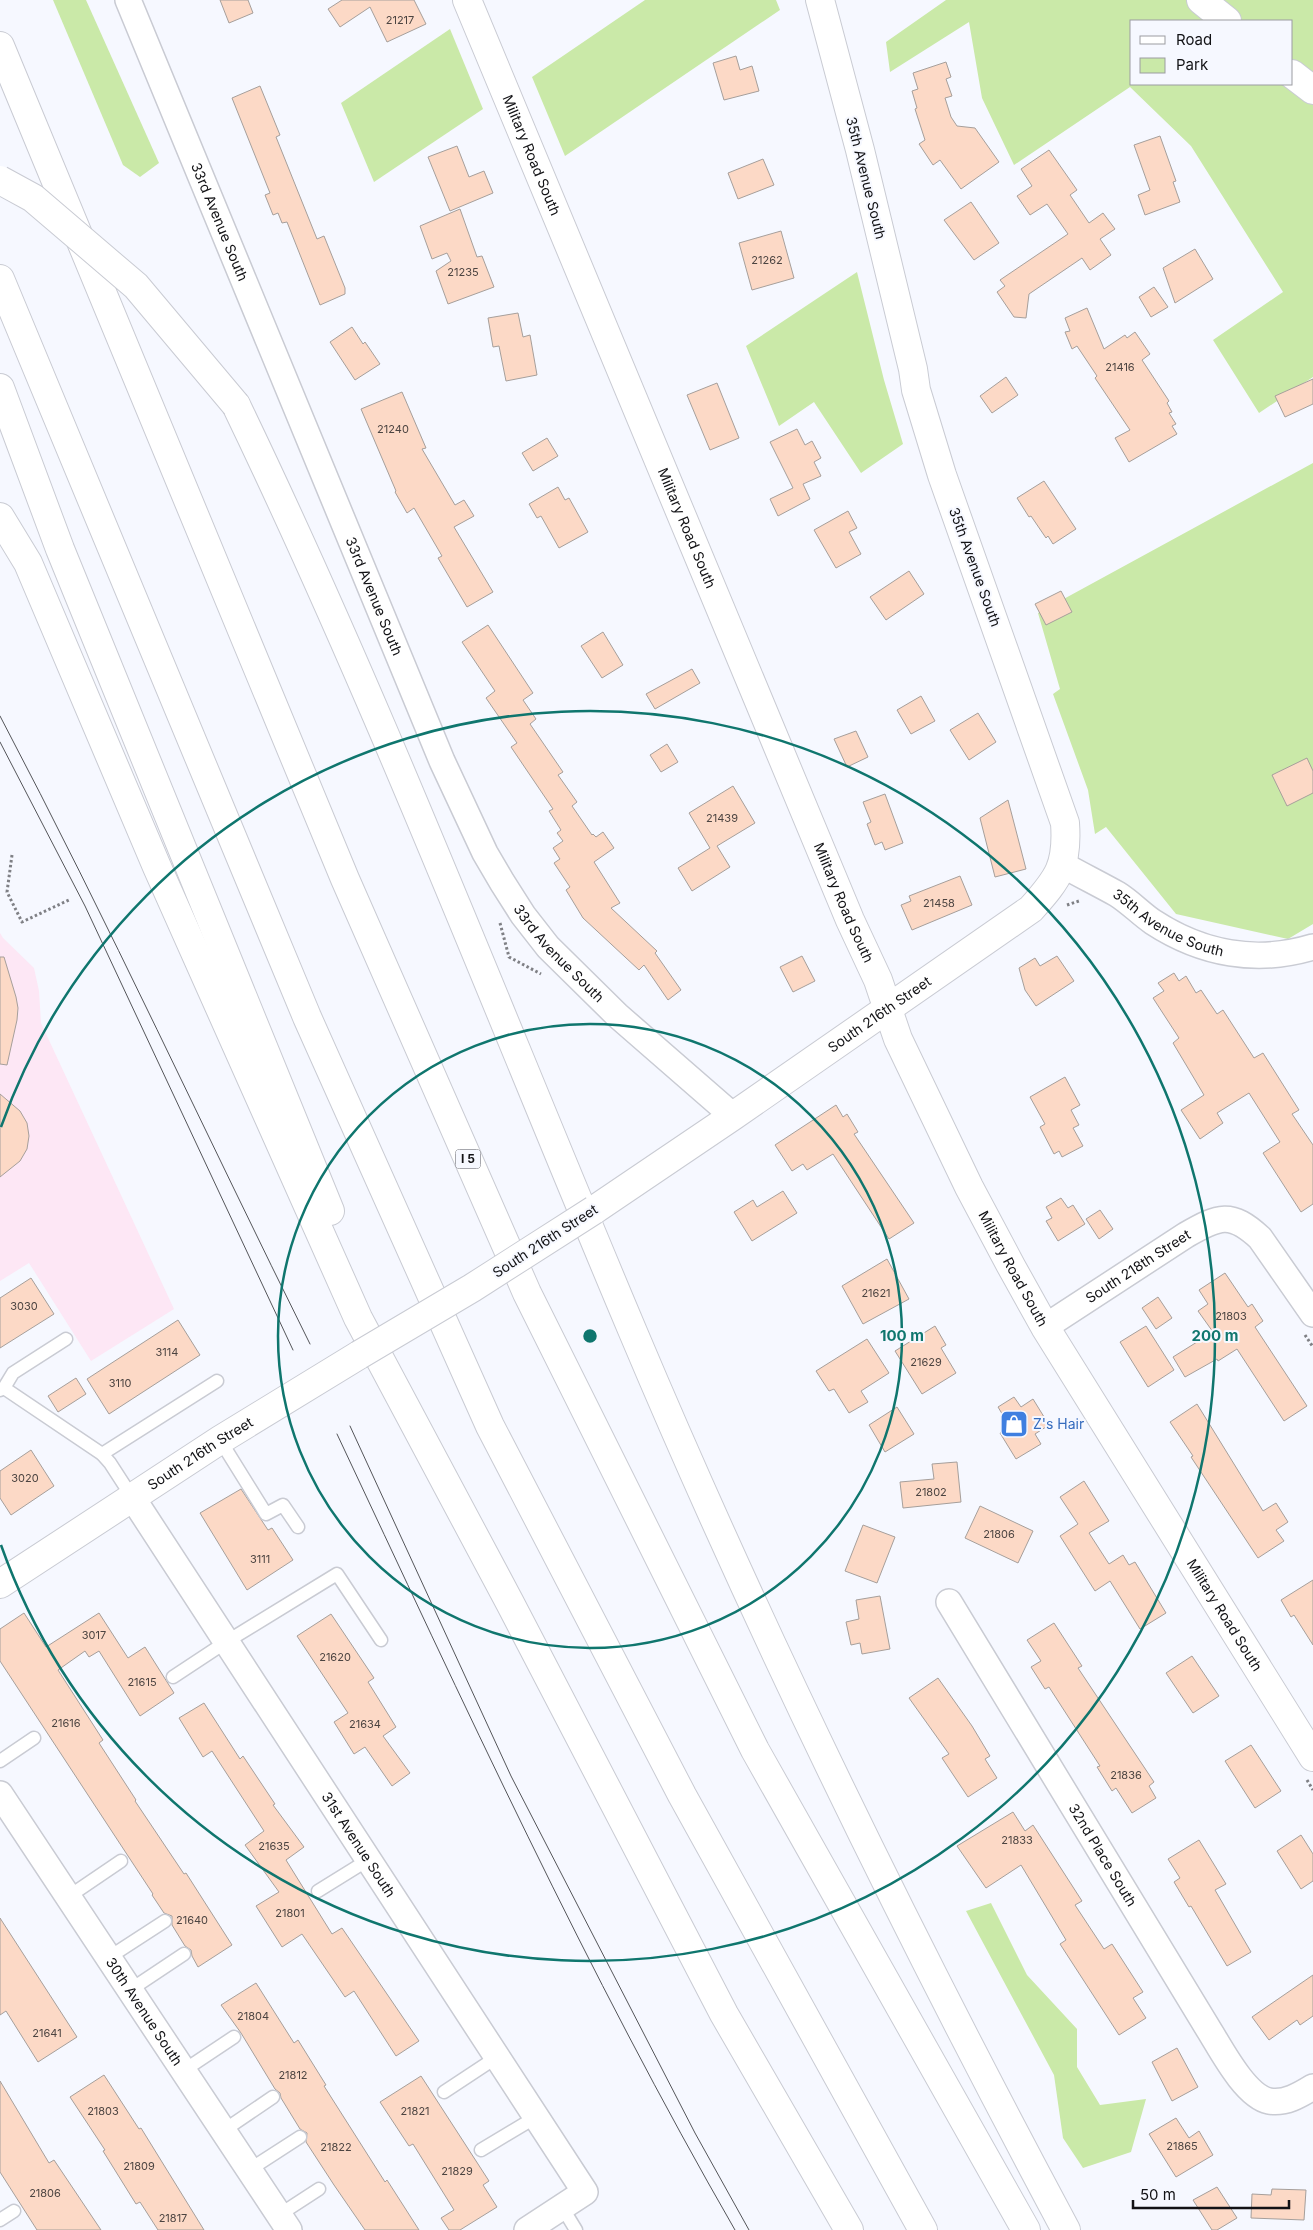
<svg xmlns="http://www.w3.org/2000/svg" width="1313" height="2230" font-family="Inter,sans-serif">
	<style>
		.industrial { fill: #fde7f5 }
		.green { fill: #cae9a8; fill-rule: evenodd }
		.building { fill: #fcd9c6; stroke: #a69f9b }
		.lines { fill: none; stroke-linecap: round; stroke-linejoin: round }
		.lane-casing { stroke: #c9cbd3; stroke-width: 15 }
		.street-casing { stroke: #c9cbd3; stroke-width: 28 }
		.secondary-casing { stroke: #c9cbd3; stroke-width: 30 }
		.highway-casing { stroke: #c9cbd3; stroke-width: 30 }
		.path { stroke: #7f8085; stroke-width: 3; stroke-dasharray: 2.5 2.5; stroke-linecap: butt }
		.lane { stroke: #fff; stroke-width: 12 }
		.street { stroke: #fff; stroke-width: 25 }
		.secondary { stroke: #fff; stroke-width: 28 }
		.highway { stroke: #fff; stroke-width: 28 }
		.tram { stroke: #545559; stroke-width: 1 }
		.secondary-bridge-casing { stroke: #c9cbd3; stroke-width: 30; stroke-linecap: butt }
		.highway-bridge-casing { stroke: #c9cbd3; stroke-width: 30; stroke-linecap: butt }
		.secondary-bridge { stroke: #fff; stroke-width: 28 }
		.highway-bridge { stroke: #fff; stroke-width: 28 }
		.ring { fill: none; stroke: #0f766e; stroke-width: 2.5 }
		.labels { text-anchor: middle; stroke-width: 4; stroke-linejoin: round; paint-order: stroke }
		.number-label { font-size: 11px; fill: #4c4441 }
		.shield { fill: #f6f8ff; stroke: #56575b; stroke-width: 1 }
		.shield-label { font-size: 12px; font-weight: bold; fill: #121215 }
		.street-label { font-size: 14px; fill: #121215; stroke: #f6f8ff }
		.shop-label { font-size: 14px; fill: #366cbe; stroke: #f6f8ff; text-anchor: start }
		.centre { fill: #0f766e; stroke: #f6f8ff; stroke-width: 2.5 }
		.ring-label { font-size: 15px; text-anchor: middle; font-weight: bold; fill: #0f766e; stroke: #f6f8ff; stroke-width: 4; stroke-linejoin: round; paint-order: stroke }
	</style>
	<rect width="100%" height="100%" fill="#f6f8ff"/>
	<polygon class="industrial" points="0,933 3,938 34,968 39,991 41,1023 174,1309 91,1361 29,1263 0,1281"/>
	<g class="green">
		<polygon points="53,0 86,0 159,163 140,177 123,165"/>
		<polygon points="645,0 776,0 780,10 565,156 532,77"/>
		<path d="M 946,0 L 1313,0 L 1313,377 L 1259,413 L 1213,340 L 1283,292 L 1191,146 L 1130,87 L 1014,165 L 982,98 L 969,22 L 890,72 L 886,42 ZM 1132,21 L 1292,21 L 1292,84 L 1132,84 Z"/>
		<polygon points="450,29 483,109 374,182 341,103"/>
		<polygon points="857,272 884,380 903,444 861,473 814,402 779,426 746,346"/>
		<polygon points="1313,463 1313,924 1288,939 1176,914 1106,827 1095,834 1088,790 1053,694 1060,689 1038,613"/>
		<polygon points="991,1903 1027,1975 1077,2029 1077,2067 1100,2105 1146,2099 1131,2152 1083,2168 1063,2138 1054,2075 966,1911"/>
	</g>
	<g class="building">
		<polygon points="220,0 248,0 253,13 229,23"/>
		<polygon points="342,0 414,0 426,24 387,42 370,7 340,27 328,9"/>
		<polygon points="736,56 740,70 752,66 759,91 724,100 713,63"/>
		<polygon points="946,62 951,77 946,79 952,96 945,98 951,117 957,126 975,128 999,162 961,189 940,160 933,165 919,144 925,140 915,109 917,108 912,91 918,89 913,73"/>
		<polygon points="260,86 280,135 276,137 317,239 324,236 345,288 345,294 320,305 287,222 282,223 278,213 273,215 265,195 270,193 232,98"/>
		<polygon points="1160,136 1176,181 1173,182 1180,202 1145,215 1138,195 1150,190 1134,145"/>
		<polygon points="457,146 469,177 484,171 493,193 450,211 428,157"/>
		<polygon points="1049,150 1077,190 1070,195 1089,223 1103,213 1115,229 1100,239 1111,255 1090,270 1082,258 1029,294 1026,318 1014,317 997,292 1005,286 1000,280 1068,234 1047,204 1030,215 1017,196 1032,186 1021,169"/>
		<polygon points="763,159 774,185 738,199 728,173"/>
		<polygon points="971,202 999,243 974,260 944,220"/>
		<polygon points="460,209 477,257 482,256 494,287 448,304 436,271 451,261 447,253 432,259 420,226"/>
		<polygon points="781,231 794,278 752,290 739,243"/>
		<polygon points="1195,249 1213,279 1175,303 1163,268"/>
		<polygon points="1154,287 1168,307 1151,317 1139,297"/>
		<polygon points="1087,308 1104,349 1125,335 1127,338 1135,332 1150,354 1142,360 1169,401 1167,403 1172,412 1169,413 1176,424 1172,426 1177,434 1129,462 1115,438 1130,430 1095,378 1097,376 1077,346 1072,349 1065,332 1070,331 1065,318"/>
		<polygon points="518,313 523,337 530,335 537,375 506,381 499,346 493,347 488,318"/>
		<polygon points="352,327 363,344 365,342 380,364 355,380 330,342"/>
		<polygon points="1006,377 1018,395 992,413 980,396"/>
		<polygon points="1313,379 1313,404 1285,417 1275,396"/>
		<polygon points="717,383 739,438 710,450 687,395"/>
		<polygon points="402,392 426,448 422,449 455,505 464,500 474,516 454,527 493,592 467,607 438,558 442,556 414,508 407,513 395,492 396,491 361,409"/>
		<polygon points="797,429 805,445 812,441 821,458 814,462 821,476 803,484 810,499 778,516 770,499 793,488 770,442"/>
		<polygon points="547,438 558,456 533,471 522,453"/>
		<polygon points="1044,481 1076,529 1053,544 1048,536 1046,538 1031,516 1029,517 1017,498"/>
		<polygon points="558,487 565,500 569,498 588,532 559,548 541,516 537,518 529,504"/>
		<polygon points="848,511 857,528 849,532 861,554 836,568 814,530"/>
		<polygon points="909,571 924,594 886,620 870,597"/>
		<polygon points="1061,591 1072,612 1046,625 1035,604"/>
		<polygon points="488,625 533,693 523,700 536,719 530,724 563,772 558,775 577,802 572,806 592,835 593,834 596,837 603,832 614,848 594,862 620,903 611,908 657,951 655,953 681,990 668,1000 644,965 639,970 583,918 566,890 570,887 554,863 560,859 553,848 563,841 557,833 561,830 549,811 553,809 511,747 517,743 486,698 495,691 462,642"/>
		<polygon points="603,632 623,665 602,678 581,646"/>
		<polygon points="692,669 700,683 655,709 646,694"/>
		<polygon points="921,696 935,721 911,734 897,710"/>
		<polygon points="978,713 996,742 969,760 950,730"/>
		<polygon points="856,731 868,757 847,767 834,739"/>
		<polygon points="667,744 678,762 661,772 650,755"/>
		<polygon points="1307,758 1313,771 1313,793 1287,806 1272,775"/>
		<polygon points="733,786 755,823 717,846 730,867 692,891 678,868 710,848 689,813"/>
		<polygon points="885,794 903,843 885,850 882,842 875,845 867,824 871,822 863,802"/>
		<polygon points="1008,800 1026,869 995,877 980,818"/>
		<polygon points="960,876 972,905 912,930 901,905 911,901 909,896"/>
		<polygon points="802,956 815,981 793,992 780,967"/>
		<polygon points="1057,956 1074,981 1036,1006 1025,990 1019,968 1035,958 1040,966"/>
		<polygon points="0,957 4,957 16,997 18,1008 17,1020 7,1065 0,1064"/>
		<polygon points="1174,973 1179,981 1186,976 1196,993 1201,990 1217,1014 1223,1010 1254,1058 1263,1053 1299,1110 1292,1114 1313,1145 1313,1204 1301,1212 1263,1153 1280,1142 1249,1093 1217,1113 1223,1123 1200,1139 1181,1110 1204,1095 1173,1043 1179,1038 1153,998 1164,991 1158,983"/>
		<polygon points="1065,1077 1080,1105 1071,1110 1079,1125 1073,1128 1083,1146 1062,1157 1059,1151 1054,1154 1040,1127 1045,1124 1030,1097"/>
		<polygon points="0,1094 20,1111 27,1123 29,1136 27,1149 20,1161 0,1177"/>
		<polygon points="836,1105 843,1117 847,1114 858,1132 854,1134 914,1223 889,1239 833,1154 807,1170 803,1164 792,1171 775,1145"/>
		<polygon points="783,1191 797,1213 752,1241 734,1212 753,1200 757,1207"/>
		<polygon points="1061,1198 1068,1208 1073,1205 1085,1224 1058,1241 1046,1221 1052,1218 1046,1207"/>
		<polygon points="1100,1210 1113,1229 1099,1239 1086,1219"/>
		<polygon points="887,1259 909,1299 863,1324 842,1286"/>
		<polygon points="1225,1273 1248,1307 1252,1304 1263,1321 1255,1327 1307,1406 1284,1421 1237,1349 1218,1361 1217,1359 1185,1377 1173,1357 1213,1332 1198,1311 1208,1304 1199,1290"/>
		<polygon points="31,1278 54,1314 0,1348 0,1298"/>
		<polygon points="1158,1297 1172,1318 1156,1329 1142,1308"/>
		<polygon points="178,1320 200,1355 109,1414 87,1379"/>
		<polygon points="935,1326 946,1345 941,1348 956,1373 922,1394 895,1351"/>
		<polygon points="1146,1326 1174,1370 1148,1387 1120,1342"/>
		<polygon points="867,1339 889,1373 861,1391 868,1402 849,1413 834,1389 829,1391 816,1371"/>
		<polygon points="76,1378 86,1394 58,1412 48,1396"/>
		<polygon points="1014,1397 1021,1407 1033,1399 1049,1425 1035,1434 1041,1444 1016,1459 1000,1433 1010,1427 998,1407"/>
		<polygon points="1197,1404 1263,1511 1276,1503 1288,1522 1276,1530 1284,1541 1258,1558 1191,1457 1193,1456 1170,1422"/>
		<polygon points="897,1407 914,1434 885,1452 869,1425"/>
		<polygon points="31,1450 54,1486 11,1515 0,1498 0,1471"/>
		<polygon points="957,1462 961,1502 903,1508 900,1482 934,1479 932,1464"/>
		<polygon points="1084,1481 1109,1521 1089,1533 1109,1564 1123,1555 1129,1565 1135,1562 1166,1613 1140,1629 1110,1581 1095,1591 1060,1536 1078,1524 1060,1497"/>
		<polygon points="241,1489 268,1530 272,1528 293,1560 247,1590 200,1513"/>
		<polygon points="980,1506 1033,1531 1018,1563 965,1538"/>
		<polygon points="863,1525 895,1537 877,1583 845,1571"/>
		<polygon points="1313,1580 1313,1645 1294,1615 1291,1617 1281,1600"/>
		<polygon points="880,1596 890,1649 862,1654 860,1643 851,1645 846,1622 859,1619 856,1600"/>
		<polygon points="24,1613 46,1647 99,1613 128,1658 145,1647 174,1693 140,1716 99,1651 89,1657 85,1651 58,1670 103,1740 99,1743 136,1800 135,1801 184,1874 186,1873 232,1945 198,1967 192,1956 191,1950 185,1946 172,1925 172,1916 164,1913 152,1895 153,1894 0,1661 0,1629"/>
		<polygon points="331,1614 374,1678 368,1682 396,1727 383,1736 410,1773 392,1786 365,1747 354,1754 334,1722 348,1713 297,1636"/>
		<polygon points="1054,1623 1082,1666 1078,1668 1154,1782 1149,1786 1156,1798 1132,1813 1116,1788 1112,1791 1097,1767 1100,1766 1049,1687 1045,1689 1031,1667 1041,1661 1027,1640"/>
		<polygon points="1192,1656 1219,1696 1193,1713 1166,1673"/>
		<polygon points="938,1678 972,1726 990,1756 985,1759 997,1778 968,1797 942,1758 949,1754 909,1698"/>
		<polygon points="204,1703 240,1759 243,1756 275,1804 273,1805 304,1847 286,1860 332,1934 342,1928 419,2041 396,2056 354,1991 345,1997 302,1934 282,1947 256,1906 279,1892 245,1845 264,1831 212,1751 203,1757 179,1718"/>
		<polygon points="1251,1745 1281,1791 1255,1808 1225,1761"/>
		<polygon points="1013,1812 1025,1831 1033,1825 1082,1901 1075,1905 1104,1949 1112,1944 1143,1992 1133,1998 1146,2018 1119,2035 1060,1944 1066,1940 1021,1865 986,1888 957,1846"/>
		<polygon points="1301,1835 1313,1854 1313,1881 1301,1889 1277,1851"/>
		<polygon points="1199,1840 1226,1884 1215,1890 1251,1952 1227,1966 1191,1906 1189,1907 1174,1882 1180,1878 1168,1859"/>
		<polygon points="0,1918 77,2037 38,2062 6,2011 0,2015"/>
		<polygon points="1313,1975 1313,2016 1300,2025 1297,2020 1269,2040 1252,2017"/>
		<polygon points="256,1983 294,2043 298,2040 326,2085 324,2086 385,2182 387,2180 419,2230 365,2230 334,2185 306,2142 307,2133 300,2129 281,2098 280,2093 275,2089 241,2033 221,2005"/>
		<polygon points="1177,2048 1198,2087 1172,2101 1152,2062"/>
		<polygon points="104,2075 139,2129 141,2128 204,2230 158,2230 140,2202 136,2204 103,2151 105,2150 70,2097"/>
		<polygon points="421,2076 489,2181 483,2185 497,2207 460,2230 449,2230 441,2218 454,2210 413,2144 409,2146 380,2102"/>
		<polygon points="0,2081 49,2163 54,2160 101,2230 37,2230 0,2172"/>
		<polygon points="1176,2118 1189,2138 1199,2131 1213,2155 1176,2177 1149,2134"/>
		<polygon points="1217,2187 1237,2218 1217,2230 1212,2230 1193,2200"/>
		<polygon points="1272,2189 1306,2190 1304,2220 1251,2218 1252,2194 1271,2195"/>
	</g>
	<g class="lines">
		<defs>
			<g id="lane">
				<polyline points="4,1388 13,1373 66,1339"/>
				<polyline points="0,1390 4,1388 102,1454 110,1463 132,1497"/>
				<polyline points="220,1440 266,1514 283,1505 298,1527"/>
				<polyline points="102,1454 217,1381"/>
				<polyline points="173,1677 226,1642 337,1574 381,1640"/>
				<polyline points="0,1761 34,1738"/>
				<polyline points="318,1891 368,1860"/>
				<polyline points="68,1897 121,1861"/>
				<polyline points="108,1958 165,1921"/>
				<polyline points="130,1990 184,1954"/>
				<polyline points="183,2071 234,2037"/>
				<polyline points="444,2092 497,2057"/>
				<polyline points="223,2131 273,2097"/>
				<polyline points="481,2150 536,2117"/>
				<polyline points="249,2170 300,2137"/>
				<polyline points="562,2207 576,2230"/>
				<polyline points="279,2215 319,2189"/>
				<polyline points="0,2220 14,2211"/>
			</g>
			<g id="street">
				<path id="s1" d="M 128,0 L 442,761 L 485,853 L 502,882 L 523,915 L 548,947 L 617,1015 L 733,1116"/>
				<path id="s2" d="M 1063,865 C 1081,875 1099,884 1117,894 C 1130,902 1141,914 1153,922 C 1202,954 1257,964 1313,947"/>
				<path id="s3" d="M 1045,1327 L 1186,1235 C 1219,1216 1231,1211 1260,1238 L 1313,1314"/>
				<path id="s4" d="M 132,1497 L 585,2192 L 527,2230"/>
				<path id="s5" d="M 949,1602 L 1209,2030 C 1221,2049 1245,2096 1269,2101 C 1285,2104 1300,2095 1313,2087"/>
				<path id="s6" d="M 0,1794 L 289,2230"/>
			</g>
			<g id="secondary">
				<path id="s7" d="M 467,0 L 850,920 L 878,980 L 898,1039 L 969,1187 L 1011,1266 L 1045,1327 L 1313,1757"/>
				<polyline points="1201,0 1227,21"/>
				<polyline points="1292,74 1313,90"/>
				<path id="s8" d="M 594,1210 L 733,1116 L 1031,909 C 1059,878 1068,865 1065,823 L 942,475 L 916,390 L 913,369 L 860,150 L 820,0"/>
				<path id="s9" d="M 0,1584 L 220,1440 L 359,1355"/>
			</g>
			<g id="highway">
				<polyline points="0,46 345,879 527,1293 755,1750 1026,2230"/>
				<polyline points="0,279 307,1017 490,1426 682,1795 923,2230"/>
				<polyline points="0,388 60,549 330,1211"/>
				<path d="M 236,405 C 382,708 502,1022 633,1332 C 762,1638 909,1937 1066,2230"/>
				<polyline points="0,517 28,563 157,867 358,1318 510,1603 724,2014 849,2230"/>
			</g>
		</defs>
		<use href="#lane" class="lane-casing"/>
		<use href="#street" class="street-casing"/>
		<use href="#secondary" class="secondary-casing"/>
		<use href="#highway" class="highway-casing"/>
		<g class="path">
			<polyline points="12,855 7,892 22,922 71,899"/>
			<polyline points="1067,905 1079,901"/>
			<polyline points="500,923 509,957 541,974"/>
			<polyline points="1305,1335 1313,1347"/>
			<polyline points="1307,1780 1313,1790"/>
		</g>
		<use href="#lane" class="lane"/>
		<use href="#street" class="street"/>
		<use href="#secondary" class="secondary"/>
		<use href="#highway" class="highway"/>
		<g class="tram">
			<path d="M 0,716 C 109,923 206,1135 310,1344"/>
			<polyline points="0,742 85,906 293,1350"/>
			<polyline points="350,1426 511,1776 695,2133 749,2230"/>
			<path d="M 337,1434 C 463,1702 587,1973 735,2230"/>
		</g>
		<defs>
			<polyline id="secondary-bridge" points="359,1355 472,1288 594,1210"/>
			<polyline id="highway-bridge" points="0,180 33,198 136,286 236,405"/>
		</defs>
		<use href="#secondary-bridge" class="secondary-bridge-casing"/>
		<use href="#highway-bridge" class="highway-bridge-casing"/>
		<use href="#secondary-bridge" class="secondary-bridge"/>
		<use href="#highway-bridge" class="highway-bridge"/>
	</g>
	<g class="ring">
		<circle cx="590" cy="1336" r="312"/>
		<path d="M1 1127A625 625 0 1 1 1 1545"/>
	</g>
	<defs>
		<symbol id="shop-square" viewBox="-11 -11 22 22"><rect x="-9" y="-9" width="18" height="18" rx="4" fill="#3f7fe0" stroke="#f6f8ff"/><path d="M-5-2.5h2.3a2.7 3.5 0 0 1 5.4 0H5L5.5 6h-11ZM-1.5-2.5h3a1.5 2.3 0 0 0-3 0Z" fill="#fff"/></symbol>
	</defs>
	<g fill-rule="evenodd">
		<use href="#shop-square" x="998" y="1408" width="32" height="32"/>
	</g>
	<g class="labels">
		<g class="number-label">
			<text x="400" y="24">21217</text>
			<text x="767" y="264">21262</text>
			<text x="463" y="276">21235</text>
			<text x="1120" y="371">21416</text>
			<text x="393" y="433">21240</text>
			<text x="722" y="822">21439</text>
			<text x="939" y="907">21458</text>
			<text x="876" y="1297">21621</text>
			<text x="24" y="1310">3030</text>
			<text x="1231" y="1320">21803</text>
			<text x="167" y="1356">3114</text>
			<text x="926" y="1366">21629</text>
			<text x="120" y="1387">3110</text>
			<text x="25" y="1482">3020</text>
			<text x="931" y="1496">21802</text>
			<text x="999" y="1538">21806</text>
			<text x="260" y="1563">3111</text>
			<text x="94" y="1639">3017</text>
			<text x="335" y="1661">21620</text>
			<text x="142" y="1686">21615</text>
			<text x="66" y="1727">21616</text>
			<text x="365" y="1728">21634</text>
			<text x="1126" y="1779">21836</text>
			<text x="1017" y="1844">21833</text>
			<text x="274" y="1850">21635</text>
			<text x="290" y="1917">21801</text>
			<text x="192" y="1924">21640</text>
			<text x="253" y="2020">21804</text>
			<text x="47" y="2037">21641</text>
			<text x="293" y="2079">21812</text>
			<text x="103" y="2115">21803</text>
			<text x="415" y="2115">21821</text>
			<text x="1182" y="2150">21865</text>
			<text x="336" y="2151">21822</text>
			<text x="139" y="2170">21809</text>
			<text x="457" y="2175">21829</text>
			<text x="45" y="2197">21806</text>
			<text x="173" y="2222">21817</text>
		</g>
		<rect class="shield" x="455.5" y="1149.5" width="25" height="19" rx="4"/>
		<g class="shield-label">
			<text x="468" y="1163">I 5</text>
		</g>
		<g class="street-label">
			<text dy="5" stroke="none"><textPath href="#s7" startOffset="168">Military Road South</textPath></text>
			<text transform="translate(866 178) rotate(76)" y="5">35th Avenue South</text>
			<text dy="5" stroke="none"><textPath href="#s1" startOffset="240">33rd Avenue South</textPath></text>
			<text dy="5" stroke="none"><textPath href="#s7" startOffset="572">Military Road South</textPath></text>
			<text transform="translate(975 567) rotate(70)" y="5">35th Avenue South</text>
			<text dy="5" stroke="none"><textPath href="#s1" startOffset="645">33rd Avenue South</textPath></text>
			<text dy="5" stroke="none"><textPath href="#s7" startOffset="978">Military Road South</textPath></text>
			<text dy="5" stroke="none"><textPath href="#s2" startOffset="121">35th Avenue South</textPath></text>
			<text dy="5" stroke="none"><textPath href="#s1" startOffset="1050">33rd Avenue South</textPath></text>
			<text dy="5" stroke="none"><textPath href="#s8" startOffset="346">South 216th Street</textPath></text>
			<text transform="translate(545 1241) rotate(-33)" y="5">South 216th Street</text>
			<text dy="5" stroke="none"><textPath href="#s3" startOffset="111">South 218th Street</textPath></text>
			<text dy="5" stroke="none"><textPath href="#s7" startOffset="1382">Military Road South</textPath></text>
			<text dy="5" stroke="none"><textPath href="#s9" startOffset="239">South 216th Street</textPath></text>
			<text dy="5" stroke="none"><textPath href="#s7" startOffset="1788">Military Road South</textPath></text>
			<text dy="5" stroke="none"><textPath href="#s4" startOffset="415">31st Avenue South</textPath></text>
			<text dy="5" stroke="none"><textPath href="#s5" startOffset="296">32nd Place South</textPath></text>
			<text dy="5" stroke="none"><textPath href="#s6" startOffset="261">30th Avenue South</textPath></text>
		</g>
		<g class="shop-label">
			<text x="1033" y="1429">Z's Hair</text>
		</g>
	</g>
	<circle cx="590" cy="1336" r="8" class="centre"/>
	<g class="ring-label">
		<text x="902" y="1341">100 m</text>
		<text x="1215" y="1341">200 m</text>
	</g>
	<rect x="1130" y="20" width="162" height="65" fill="#f6f8ff" stroke="#9b9ca1"/>
	<rect x="1140" y="36" width="25" height="8" fill="#ffffff" stroke="#9b9ca1"/>
	<text x="1176" y="45" font-size="15" fill="#121215">Road</text>
	<rect x="1140" y="58" width="25" height="15" fill="#cae9a8" stroke="#9b9ca1"/>
	<text x="1176" y="70" font-size="15" fill="#121215">Park</text>
	<path d="M1133 2200v8h156v-8" fill="none" stroke="#121215" stroke-width="2.5"/>
	<text x="1140" y="2200" font-size="15" fill="#121215" stroke="#f6f8ff" stroke-width="4" paint-order="stroke">50 m</text>
</svg>
